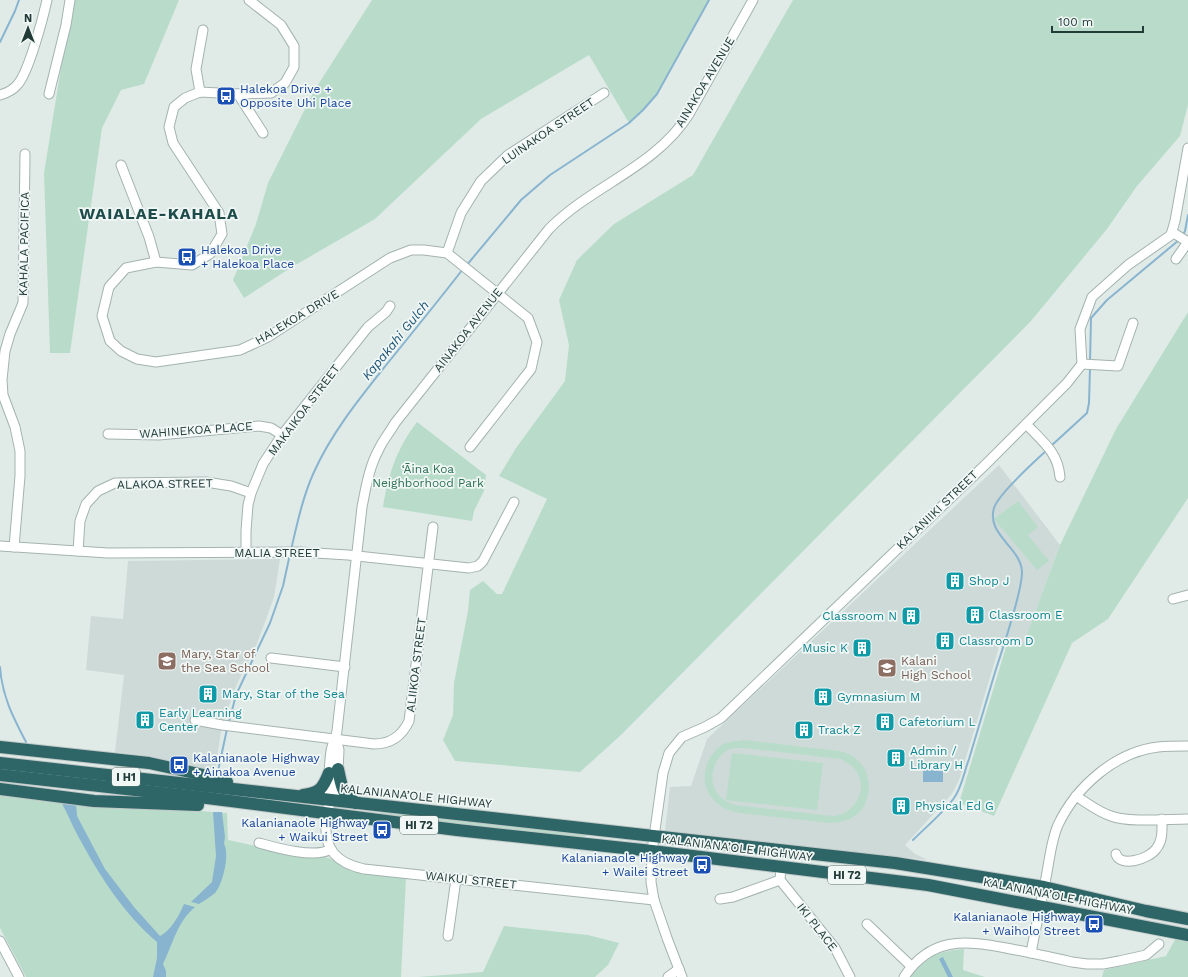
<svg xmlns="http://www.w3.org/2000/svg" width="1188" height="977" font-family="'Work Sans',sans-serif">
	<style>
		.built { fill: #cedad8 }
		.green { fill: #b9dcca; fill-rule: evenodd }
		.water { fill: #89b4cf }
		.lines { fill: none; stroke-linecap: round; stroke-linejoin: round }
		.stream { stroke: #89b4cf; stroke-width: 2 }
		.minor-casing { stroke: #a3b3b0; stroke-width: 11 }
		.highway-casing { stroke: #c1c8c8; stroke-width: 14 }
		.minor { stroke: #fff; stroke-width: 9 }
		.highway { stroke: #2e6566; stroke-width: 12 }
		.labels { text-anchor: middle; stroke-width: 3.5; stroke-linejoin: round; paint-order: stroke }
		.shield { fill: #f0f7f5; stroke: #5f7371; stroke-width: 1 }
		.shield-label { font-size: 11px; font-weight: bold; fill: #213b39 }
		.street-label { font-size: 12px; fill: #213b39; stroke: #f0f7f5 }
		.transit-label { font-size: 12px; fill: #164399; stroke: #f0f7f5; text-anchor: start }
		.park-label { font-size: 12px; fill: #2c7056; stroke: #f0f7f5 }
		.culture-label { font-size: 12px; fill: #0d838f; stroke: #f0f7f5; text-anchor: start }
		.education-label { font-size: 12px; fill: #785e54; stroke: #f0f7f5; text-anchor: start }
		.water-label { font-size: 13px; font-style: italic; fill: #1d5375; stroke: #f0f7f5 }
		.district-label { font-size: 16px; font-weight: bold; letter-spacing: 1px; fill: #1e4c4b; stroke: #f0f7f5 }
	</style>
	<rect width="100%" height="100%" fill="#e0ebe8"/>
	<g class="built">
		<polygon points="999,465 1060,545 1023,645 999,647 974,731 959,780 952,794 905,845 915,854 928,860 665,831 670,787 691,786 707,739"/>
		<polygon points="280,559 274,597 265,622 256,646 237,684 222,725 215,771 149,756 115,752 124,675 86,670 91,616 123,619 128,561"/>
	</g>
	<g class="green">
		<polygon points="72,0 179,0 144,84 121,90 102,128 70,353 50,353 44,173"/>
		<polygon points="372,0 709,0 657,94 643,110 629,123 589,55 481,119 375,219 292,267 244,298 233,280 256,224 268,183 314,91"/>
		<polygon points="793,0 1188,0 1188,105 1180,136 1137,186 1107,229 1031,321 621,735 580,772 455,761 443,740 453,715 454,683 468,611 470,590 483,581 497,594 502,594 547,499 499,476 516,448 565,381 569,345 559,300 577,260 614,224 693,175"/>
		<polygon points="1188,312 1188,498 1108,619 1072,643 994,816 959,803 1006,647 1023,645 1060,545 1116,429"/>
		<path d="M 417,422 L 486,475 L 484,491 L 474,511 L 472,521 L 383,507 C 388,475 397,448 417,422 Z"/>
		<polygon points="1018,501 1038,527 1028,535 1049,561 1037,570 994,519"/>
		<path d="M 745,740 L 839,751 C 865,756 876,782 864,806 C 857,819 841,823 829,823 L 739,813 C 711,808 695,783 711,756 C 714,752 719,746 724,744 C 731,741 738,741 745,740 ZM 744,748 L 841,759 C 845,762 850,764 854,768 C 870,787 856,814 833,816 L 735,805 C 728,802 721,799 717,793 C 707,778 714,755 731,749 C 735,748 740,748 744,748 Z"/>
		<polygon points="732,753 823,763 817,810 726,800"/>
		<polygon points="0,793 146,807 227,813 228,840 283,852 329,858 343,867 351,871 406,878 401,977 26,977 0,928"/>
		<path d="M 387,812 L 588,835 C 581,840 558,835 549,835 L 384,815 L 379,813 Z"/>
		<polygon points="504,926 588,935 619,943 608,965 595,977 418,977 483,972"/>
		<polygon points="1176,938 1188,941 1188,977 1102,977 1104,970 1166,956"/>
		<polygon points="964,949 963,970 985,977 910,977 912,972 935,954 953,950"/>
	</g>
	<g class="water">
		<rect x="923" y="765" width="20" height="17"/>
		<path d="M 60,800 L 76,802 L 77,816 L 105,869 L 134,907 L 160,936 C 171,930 179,916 184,904 L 195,907 C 177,922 173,944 163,964 L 166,971 L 166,977 L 153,977 L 157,958 L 157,942 C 123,913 99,875 78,836 C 72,825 67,812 60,800 Z"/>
		<path d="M 213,812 L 222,812 L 225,837 L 224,844 C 230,854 223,884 215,893 C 210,897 204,901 199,904 L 191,902 L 212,882 L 216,856 Z"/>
		<polygon points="943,957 953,977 948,977 939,959"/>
	</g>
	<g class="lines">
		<g class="stream">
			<polyline points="0,42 15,11 19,0"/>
			<polyline points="1183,235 1185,231 1188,215"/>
			<polyline points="466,266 521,200 550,175 629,123 643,110 657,94 709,0"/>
			<polyline points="1090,362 1091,318 1107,300 1179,240"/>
			<polyline points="1051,446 1087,413 1089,403 1090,368"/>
			<path d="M 291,550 C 297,524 303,496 314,472 C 332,432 360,398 387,364 C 413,332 438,301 463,269"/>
			<path d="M 0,667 C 2,696 13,717 26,742"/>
			<polyline points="229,722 236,695 270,623 283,586 290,554"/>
			<polyline points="218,771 227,729"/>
			<path d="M 913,840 C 926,827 944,812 954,798 C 962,787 964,772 969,759 C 978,729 987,699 996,669 C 1004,645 1012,621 1018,596 C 1020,588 1022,580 1022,572 C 1021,547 986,535 994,508 C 998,494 1034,462 1047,450"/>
		</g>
		<defs>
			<g id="minor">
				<polyline points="249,0 281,25 294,46 294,67 285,83 271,93 238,94 200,92 185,98 174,107 169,127 173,143 219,213 222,234 210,254 192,265 156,262 126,268 109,287 102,316 110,341 121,351 137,359 156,362 240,350 268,337 390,258 411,250 424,250 447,253 528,318 537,342 531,369 470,447"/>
				<polyline points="200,92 196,69 203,30"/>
				<polyline points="49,94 66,25 70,0"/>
				<polyline points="238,94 263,133"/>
				<path d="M 0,95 C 7,93 14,89 18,84 C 29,71 43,18 47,0"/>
				<polyline points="121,165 149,237 156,262"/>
				<polyline points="1172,232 1188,242"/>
				<polyline points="447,253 461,213 481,181 508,155 604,93"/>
				<polyline points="1176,259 1188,242"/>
				<polyline points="1082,364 1118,366 1133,323"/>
				<path d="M 1026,424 C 1042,441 1058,452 1060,477"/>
				<polyline points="108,434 159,435 259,426 271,428 282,435"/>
				<polyline points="0,546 108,553 300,552 348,555 469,568 478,566 483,561 514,502"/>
				<polyline points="14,547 20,476 20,451 15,427 3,395 2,380 5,351 10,334 23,303 25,154"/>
				<polyline points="78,551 80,521 86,504 98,491 115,483 206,482 231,486 251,493"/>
				<polyline points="246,553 246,531 248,505 251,493 263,464 282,435 368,327 386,312 390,306"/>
				<polyline points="1173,599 1188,595"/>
				<polyline points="271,658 345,667"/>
				<path d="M 195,720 L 222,725 L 374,744 C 391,744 402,736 409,721 L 433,527"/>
				<path d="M 1076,796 C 1087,803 1098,812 1111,816 C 1130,823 1167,819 1188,819"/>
				<polyline points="330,800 337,791 339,750 336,739"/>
				<path d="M 259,843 C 277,848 315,859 331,849"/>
				<path d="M 1116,854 C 1120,868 1149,859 1156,849 C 1163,841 1162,830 1162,819"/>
				<polyline points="781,868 780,880 835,948 850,977"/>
				<polyline points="720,899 733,897 780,880"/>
				<path d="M 654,900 L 364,869 C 337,863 324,850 326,822 C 326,815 329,808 330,801 C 330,797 329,792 329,788 C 329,776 329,763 331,751 C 332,744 336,738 337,731 L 362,507 C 366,487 369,467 379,449 C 383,440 390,432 395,423 L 549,229 C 592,185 655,168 689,114 L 753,0"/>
				<polyline points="867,924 911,966"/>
				<polyline points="448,936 456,879"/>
				<polyline points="0,941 19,977"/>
				<path d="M 1031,953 C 1035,931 1040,909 1044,887 C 1049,867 1050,843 1058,825 C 1076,787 1115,752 1158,747 C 1168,746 1178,746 1188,746"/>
				<polyline points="668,977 679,969"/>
				<polyline points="682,977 667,938 654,900 651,882 652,851 663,773 669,753 682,737 705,727 721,718 986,464 1067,383 1082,364 1080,329 1092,297 1128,265 1171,235 1175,221 1188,148"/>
				<path d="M 904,977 C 931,937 963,940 1006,948 C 1028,952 1050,957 1072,962 L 1087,964 L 1103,964 L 1119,961 L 1146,955 L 1159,944"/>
			</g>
			<g id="highway">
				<polyline points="0,747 149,763 208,776 227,782"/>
				<polyline points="0,763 895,863 1044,887 1146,911 1188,919"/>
				<path d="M 338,769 C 342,787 341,792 356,803"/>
				<polyline points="0,775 207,798 457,830 652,851 928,885 1188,935"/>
				<polyline points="0,789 94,801 198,805"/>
				<path d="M 303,795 C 320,793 323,788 329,773"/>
			</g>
		</defs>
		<use href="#minor" class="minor-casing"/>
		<use href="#highway" class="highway-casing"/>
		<use href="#minor" class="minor"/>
		<use href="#highway" class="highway"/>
	</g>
	<defs>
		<symbol id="bus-square" viewBox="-11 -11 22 22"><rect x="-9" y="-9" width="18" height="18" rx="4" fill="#1a4fb4" stroke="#f0f7f5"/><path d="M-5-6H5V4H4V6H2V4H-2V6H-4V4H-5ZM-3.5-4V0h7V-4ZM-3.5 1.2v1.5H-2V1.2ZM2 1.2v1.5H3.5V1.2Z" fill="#fff"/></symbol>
		<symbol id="building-square" viewBox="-11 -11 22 22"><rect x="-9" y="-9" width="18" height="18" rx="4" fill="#0f9aa8" stroke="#f0f7f5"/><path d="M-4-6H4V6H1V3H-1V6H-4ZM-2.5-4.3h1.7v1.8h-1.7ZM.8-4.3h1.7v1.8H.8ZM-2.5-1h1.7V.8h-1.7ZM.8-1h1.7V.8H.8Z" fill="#fff"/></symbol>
		<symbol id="school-square" viewBox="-11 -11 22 22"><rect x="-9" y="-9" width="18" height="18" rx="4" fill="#8d6e63" stroke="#f0f7f5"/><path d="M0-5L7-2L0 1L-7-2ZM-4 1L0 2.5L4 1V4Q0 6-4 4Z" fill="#fff"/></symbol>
	</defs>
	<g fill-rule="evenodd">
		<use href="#bus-square" x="215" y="85" width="22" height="22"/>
		<use href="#bus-square" x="176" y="246" width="22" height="22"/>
		<use href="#building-square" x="944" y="570" width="22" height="22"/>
		<use href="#building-square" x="964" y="604" width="22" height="22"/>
		<use href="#building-square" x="900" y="605" width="22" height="22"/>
		<use href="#building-square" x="934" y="630" width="22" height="22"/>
		<use href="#building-square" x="851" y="637" width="22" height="22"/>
		<use href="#school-square" x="156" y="650" width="22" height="22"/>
		<use href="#school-square" x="876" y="657" width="22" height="22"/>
		<use href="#building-square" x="197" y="683" width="22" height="22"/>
		<use href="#building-square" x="812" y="686" width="22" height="22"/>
		<use href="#building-square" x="134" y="709" width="22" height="22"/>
		<use href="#building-square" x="874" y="711" width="22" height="22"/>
		<use href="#building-square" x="793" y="719" width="22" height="22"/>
		<use href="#building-square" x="885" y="747" width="22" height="22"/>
		<use href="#bus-square" x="168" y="754" width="22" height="22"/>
		<use href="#building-square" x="890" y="795" width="22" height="22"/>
		<use href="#bus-square" x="371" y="819" width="22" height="22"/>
		<use href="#bus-square" x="691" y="854" width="22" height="22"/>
		<use href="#bus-square" x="1083" y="913" width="22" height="22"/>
	</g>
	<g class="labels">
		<g class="shield">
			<rect x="112" y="768" width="28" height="18" rx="3"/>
			<rect x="400" y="816" width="38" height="18" rx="3"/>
			<rect x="828" y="866" width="38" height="18" rx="3"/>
		</g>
		<g class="shield-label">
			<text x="126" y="781">I H1</text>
			<text x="419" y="829">HI 72</text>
			<text x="847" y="879">HI 72</text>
		</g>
		<g class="street-label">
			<text transform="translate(705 82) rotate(-59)" y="4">AINAKOA AVENUE</text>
			<text transform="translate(548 131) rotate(-34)" y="4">LUINAKOA STREET</text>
			<text transform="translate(24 244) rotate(-89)" y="4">KAHALA PACIFICA</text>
			<text transform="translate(297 317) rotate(-31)" y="4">HALEKOA DRIVE</text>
			<text transform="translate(468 330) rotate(-52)" y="4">AINAKOA AVENUE</text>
			<text transform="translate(304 410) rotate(-53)" y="4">MAKAIKOA STREET</text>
			<text transform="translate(196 430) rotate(-4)" y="4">WAHINEKOA PLACE</text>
			<text transform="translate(165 484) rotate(-1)" y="4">ALAKOA STREET</text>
			<text transform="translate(937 510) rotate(-44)" y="4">KALANIIKI STREET</text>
			<text x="277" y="557">MALIA STREET</text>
			<text transform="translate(416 665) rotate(-83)" y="4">ALIIKOA STREET</text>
			<text transform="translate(416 796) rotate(6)" y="4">KALANIANA’OLE HIGHWAY</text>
			<text transform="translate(737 848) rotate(7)" y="4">KALANIANA’OLE HIGHWAY</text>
			<text transform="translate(471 880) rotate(6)" y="4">WAIKUI STREET</text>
			<text transform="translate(1058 896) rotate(11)" y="4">KALANIANA’OLE HIGHWAY</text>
			<text transform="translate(817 927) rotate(52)" y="4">IKI PLACE</text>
		</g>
		<g class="transit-label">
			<text x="240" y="93">Halekoa Drive +<tspan x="240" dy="14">Opposite Uhi Place</tspan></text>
			<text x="201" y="254">Halekoa Drive<tspan x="201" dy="14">+ Halekoa Place</tspan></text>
			<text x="193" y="762">Kalanianaole Highway<tspan x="193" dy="14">+ Ainakoa Avenue</tspan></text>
			<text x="368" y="827" text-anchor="end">Kalanianaole Highway<tspan x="368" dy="14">+ Waikui Street</tspan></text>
			<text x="688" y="862" text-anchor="end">Kalanianaole Highway<tspan x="688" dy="14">+ Wailei Street</tspan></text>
			<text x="1080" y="921" text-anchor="end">Kalanianaole Highway<tspan x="1080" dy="14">+ Waiholo Street</tspan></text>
		</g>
		<g class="park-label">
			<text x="428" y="473">‘Āina Koa<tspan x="428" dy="14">Neighborhood Park</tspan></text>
		</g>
		<g class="culture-label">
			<text x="969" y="585">Shop J</text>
			<text x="989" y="619">Classroom E</text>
			<text x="897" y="620" text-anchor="end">Classroom N</text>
			<text x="959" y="645">Classroom D</text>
			<text x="848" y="652" text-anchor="end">Music K</text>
			<text x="222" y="698">Mary, Star of the Sea</text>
			<text x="837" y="701">Gymnasium M</text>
			<text x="159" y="717">Early Learning<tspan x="159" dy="14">Center</tspan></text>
			<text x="899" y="726">Cafetorium L</text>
			<text x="818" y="734">Track Z</text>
			<text x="910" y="755">Admin /<tspan x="910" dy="14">Library H</tspan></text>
			<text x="915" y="810">Physical Ed G</text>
		</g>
		<g class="education-label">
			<text x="181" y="658">Mary, Star of<tspan x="181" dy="14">the Sea School</tspan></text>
			<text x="901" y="665">Kalani<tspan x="901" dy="14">High School</tspan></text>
		</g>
		<g class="water-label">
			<text transform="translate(395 340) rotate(-51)" y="5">Kapakahi Gulch</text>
		</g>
		<g class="district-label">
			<text x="159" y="219">WAIALAE-KAHALA</text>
		</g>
	</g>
	<g transform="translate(28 28)" stroke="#f0f7f5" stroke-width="3" paint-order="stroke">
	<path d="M0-3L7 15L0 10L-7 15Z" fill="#213b39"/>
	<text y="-6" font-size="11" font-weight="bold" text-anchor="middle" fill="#213b39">N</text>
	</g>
	<path d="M1052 26v6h91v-6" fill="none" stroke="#213b39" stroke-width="2"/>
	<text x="1058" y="26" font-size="12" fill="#213b39" stroke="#f0f7f5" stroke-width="3" paint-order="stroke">100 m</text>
</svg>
